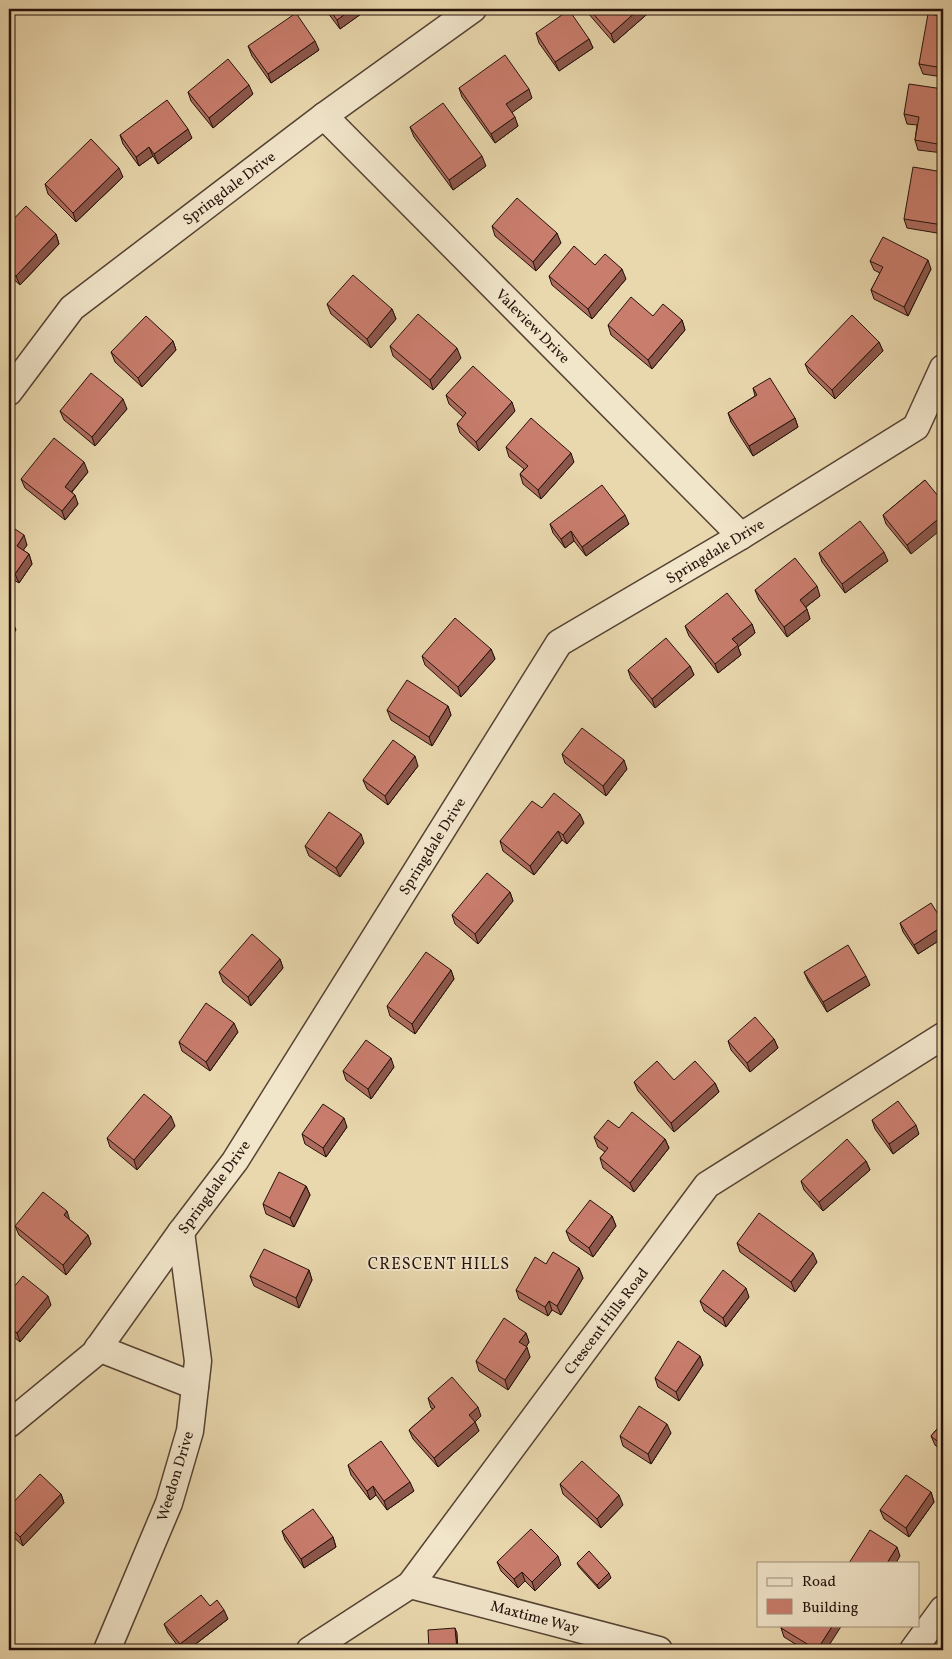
<svg xmlns="http://www.w3.org/2000/svg" width="952" height="1659" font-family="Vollkorn,serif">
	<style>
		.lines { fill: none; stroke-linecap: round; stroke-linejoin: round }
		.minor-casing { stroke: #554233; stroke-width: 29 }
		.minor { stroke: #f1e5ca; stroke-width: 26 }
		.wall { fill: #ad6c5e; stroke: #24110a }
		.shaded-wall { fill: #8d584c; stroke: #24110a }
		.building { fill: #c97d6d; stroke: #24110a }
		.labels { text-anchor: middle; stroke-width: 4; stroke-linejoin: round; paint-order: stroke }
		.street-label { font-size: 15px; fill: #24110a; stroke: #f1e5ca }
		.neighbourhood-label { font-size: 16px; letter-spacing: 1px; fill: #24110a; stroke: #f1e5ca }
	</style>
	<rect width="100%" height="100%" fill="#e9d7ad"/>
	<filter id="stains"><feTurbulence type="fractalNoise" baseFrequency=".004" numOctaves="4"/><feColorMatrix values="0 0 0 0 .2 0 0 0 0 .09 0 0 0 0 .02 0 0 0 .5 -.17"/></filter>
	<radialGradient id="worn" r=".72"><stop offset=".6" stop-color="#630" stop-opacity="0"/><stop offset="1" stop-color="#630" stop-opacity=".3"/></radialGradient>
	<g class="lines">
		<defs>
			<g id="minor">
				<polyline points="324,116 741,536"/>
				<polyline points="9,392 72,308 324,116 473,9"/>
				<polyline points="98,1348 195,1386"/>
				<polyline points="9,1424 94,1354 181,1232 235,1161 559,643 741,536 916,427 943,368"/>
				<polyline points="410,1585 659,1650"/>
				<polyline points="107,1650 169,1503 190,1431 198,1361 181,1232"/>
				<polyline points="310,1650 410,1585 707,1185 943,1036"/>
				<polyline points="913,1650 943,1609"/>
			</g>
		</defs>
		<use href="#minor" class="minor-casing"/>
		<use href="#minor" class="minor"/>
	</g>
	<g class="wall">
		<polygon points="325,9 368,9 340,29"/>
		<polygon points="586,9 653,9 614,43 587,12"/>
		<polygon points="943,16 943,77 923,74 919,64"/>
		<polygon points="536,33 589,39 593,48 559,71 539,43"/>
		<polygon points="248,46 319,50 271,83 252,56"/>
		<polygon points="459,88 532,98 512,112 518,126 495,143 462,97"/>
		<polygon points="943,89 943,153 918,150 915,140 917,125 907,124 904,114"/>
		<polygon points="188,92 253,94 213,128 191,101"/>
		<polygon points="410,127 486,166 453,190 414,137"/>
		<polygon points="120,135 192,138 158,164 153,156 139,166 123,144"/>
		<polygon points="943,172 943,234 907,228 904,219"/>
		<polygon points="123,177 76,222 48,194 45,184"/>
		<polygon points="9,224 56,234 59,244 20,285 9,275"/>
		<polygon points="492,226 561,243 536,271 495,236"/>
		<polygon points="870,261 931,269 908,316 874,299 871,290 880,273 874,270"/>
		<polygon points="549,276 626,279 592,319 552,285"/>
		<polygon points="327,304 392,309 396,319 371,348 331,314"/>
		<polygon points="653,316 682,320 685,330 652,369 611,335 608,325"/>
		<polygon points="173,341 176,350 142,387 115,362 111,352"/>
		<polygon points="879,342 883,351 835,399 809,373 805,364"/>
		<polygon points="390,346 461,358 433,390 393,356"/>
		<polygon points="753,388 795,418 798,427 753,456 731,422 728,413 755,396"/>
		<polygon points="446,395 515,411 479,451 460,433 457,424 463,417 449,404"/>
		<polygon points="127,409 95,446 64,420 60,411"/>
		<polygon points="506,447 574,462 541,499 523,484 520,474 524,469 509,457"/>
		<polygon points="88,472 72,492 78,504 65,520 25,488 21,479"/>
		<polygon points="925,480 911,554 886,524 883,515"/>
		<polygon points="550,524 629,524 586,556 574,541 565,548 553,533"/>
		<polygon points="9,525 27,545 23,550 29,554 32,564 19,583 9,577"/>
		<polygon points="819,553 888,561 845,593 822,562"/>
		<polygon points="755,590 820,596 806,607 810,619 787,637 759,600"/>
		<polygon points="752,624 755,633 738,647 741,655 718,673 689,636 685,626"/>
		<polygon points="491,649 495,659 461,697 425,665 422,656"/>
		<polygon points="690,666 694,675 655,708 631,679 628,670"/>
		<polygon points="448,706 451,715 432,746 391,720 387,710"/>
		<polygon points="562,754 627,769 606,796 565,763"/>
		<polygon points="418,766 388,805 367,789 363,780"/>
		<polygon points="542,808 584,823 567,844 562,840 534,875 503,851 500,841"/>
		<polygon points="364,843 340,877 309,856 305,846"/>
		<polygon points="510,892 513,901 478,944 455,924 452,915"/>
		<polygon points="943,922 943,938 918,954 903,932 900,923"/>
		<polygon points="280,959 283,968 251,1006 223,982 219,972"/>
		<polygon points="451,970 454,979 415,1034 390,1016 387,1006"/>
		<polygon points="804,972 870,985 827,1012 808,981"/>
		<polygon points="238,1032 210,1071 182,1051 179,1042"/>
		<polygon points="774,1039 778,1048 750,1072 731,1050 728,1041"/>
		<polygon points="394,1067 371,1099 346,1080 343,1071"/>
		<polygon points="634,1082 715,1083 719,1092 674,1132 638,1091"/>
		<polygon points="872,1120 919,1134 893,1154 875,1129"/>
		<polygon points="175,1126 137,1170 110,1147 107,1138"/>
		<polygon points="347,1127 326,1157 305,1144 302,1134"/>
		<polygon points="619,1128 665,1139 669,1148 634,1192 603,1168 600,1158 605,1152 598,1147 594,1137"/>
		<polygon points="866,1161 870,1170 823,1211 804,1190 801,1181"/>
		<polygon points="306,1186 310,1195 294,1227 266,1214 263,1204"/>
		<polygon points="612,1216 616,1226 593,1257 570,1241 566,1231"/>
		<polygon points="70,1220 88,1235 91,1244 66,1275 19,1235 15,1226"/>
		<polygon points="737,1243 817,1262 795,1292 740,1252"/>
		<polygon points="546,1264 579,1268 583,1278 561,1315 552,1310 548,1316 519,1299 516,1290"/>
		<polygon points="309,1270 312,1280 299,1308 254,1286 250,1276"/>
		<polygon points="9,1293 51,1305 20,1342 9,1333"/>
		<polygon points="749,1297 726,1327 704,1311 700,1301"/>
		<polygon points="526,1333 529,1342 526,1347 530,1357 508,1390 479,1371 476,1361"/>
		<polygon points="700,1356 703,1365 679,1401 658,1387 655,1378"/>
		<polygon points="428,1398 481,1416 475,1422 479,1431 438,1467 413,1439 409,1430 433,1409 431,1408"/>
		<polygon points="943,1422 943,1452 935,1445 931,1436"/>
		<polygon points="671,1433 651,1464 623,1446 620,1436"/>
		<polygon points="348,1465 414,1491 387,1510 376,1495 370,1500 351,1475"/>
		<polygon points="560,1484 623,1505 601,1528 563,1494"/>
		<polygon points="931,1492 934,1502 909,1537 884,1519 880,1510"/>
		<polygon points="61,1494 64,1503 23,1546 9,1533 9,1507"/>
		<polygon points="282,1531 333,1537 336,1547 304,1568 285,1540"/>
		<polygon points="497,1562 561,1565 535,1591 525,1581 518,1588 501,1571"/>
		<polygon points="577,1563 611,1578 599,1589 579,1567"/>
		<polygon points="210,1606 228,1619 188,1650 181,1650 168,1633 164,1624"/>
		<polygon points="781,1628 826,1650 805,1650 784,1637"/>
	</g>
	<g class="shaded-wall">
		<polygon points="352,9 368,9 340,29 337,20"/>
		<polygon points="639,9 653,9 614,43 611,34"/>
		<polygon points="589,39 593,48 559,71 555,62"/>
		<polygon points="315,41 319,50 271,83 268,74"/>
		<polygon points="249,85 253,94 213,128 209,118"/>
		<polygon points="529,89 532,98 510,114 506,104"/>
		<polygon points="515,117 518,126 495,143 491,134"/>
		<polygon points="188,129 192,138 158,164 154,154"/>
		<polygon points="149,147 153,156 139,166 136,157"/>
		<polygon points="482,156 486,166 453,190 449,180"/>
		<polygon points="119,168 123,177 76,222 73,213"/>
		<polygon points="557,233 561,243 536,271 533,262"/>
		<polygon points="56,234 59,244 20,285 16,276"/>
		<polygon points="928,260 931,269 908,316 904,307"/>
		<polygon points="622,269 626,279 592,319 588,309"/>
		<polygon points="392,309 396,319 371,348 367,339"/>
		<polygon points="682,320 685,330 652,369 648,360"/>
		<polygon points="173,341 176,350 142,387 138,378"/>
		<polygon points="879,342 883,351 835,399 832,390"/>
		<polygon points="457,348 461,358 433,390 430,380"/>
		<polygon points="123,399 127,409 95,446 92,437"/>
		<polygon points="512,402 515,411 479,451 476,442"/>
		<polygon points="795,418 798,427 753,456 749,446"/>
		<polygon points="571,453 574,462 541,499 538,490"/>
		<polygon points="84,462 88,472 68,496 65,487"/>
		<polygon points="75,495 78,504 65,520 62,511"/>
		<polygon points="625,515 629,524 586,556 582,547"/>
		<polygon points="943,515 943,528 911,554 907,545"/>
		<polygon points="571,531 574,541 565,548 561,539"/>
		<polygon points="24,535 27,545 20,555 17,546"/>
		<polygon points="884,552 888,561 845,593 842,584"/>
		<polygon points="29,554 32,564 19,583 15,574"/>
		<polygon points="817,586 820,596 803,609 800,600"/>
		<polygon points="807,609 810,619 787,637 784,627"/>
		<polygon points="12,620 16,630 9,639 9,625"/>
		<polygon points="752,624 755,633 738,647 741,655 718,673 715,664 732,639"/>
		<polygon points="491,649 495,659 461,697 458,687"/>
		<polygon points="690,666 694,675 655,708 652,699"/>
		<polygon points="448,706 451,715 432,746 429,737"/>
		<polygon points="415,756 418,766 388,805 385,796"/>
		<polygon points="624,760 627,769 606,796 603,786"/>
		<polygon points="580,814 584,823 567,844 563,835"/>
		<polygon points="558,831 562,840 534,875 530,866"/>
		<polygon points="361,834 364,843 340,877 336,868"/>
		<polygon points="510,892 513,901 478,944 475,934"/>
		<polygon points="943,926 943,938 918,954 914,945"/>
		<polygon points="280,959 283,968 251,1006 248,997"/>
		<polygon points="451,970 454,979 415,1034 412,1024"/>
		<polygon points="866,976 870,985 827,1012 823,1002"/>
		<polygon points="234,1023 238,1032 210,1071 206,1062"/>
		<polygon points="774,1039 778,1048 750,1072 747,1063"/>
		<polygon points="391,1058 394,1067 371,1099 368,1089"/>
		<polygon points="715,1083 719,1092 674,1132 671,1123"/>
		<polygon points="171,1116 175,1126 137,1170 134,1160"/>
		<polygon points="344,1118 347,1127 326,1157 323,1148"/>
		<polygon points="916,1125 919,1134 893,1154 889,1144"/>
		<polygon points="665,1139 669,1148 634,1192 630,1183"/>
		<polygon points="866,1161 870,1170 823,1211 819,1202"/>
		<polygon points="306,1186 310,1195 294,1227 290,1218"/>
		<polygon points="67,1211 70,1221 64,1215"/>
		<polygon points="612,1216 616,1226 593,1257 589,1248"/>
		<polygon points="88,1235 91,1244 66,1275 63,1265"/>
		<polygon points="813,1253 817,1262 795,1292 791,1282"/>
		<polygon points="579,1268 583,1278 561,1315 557,1306"/>
		<polygon points="309,1270 312,1280 299,1308 296,1298"/>
		<polygon points="746,1288 749,1297 726,1327 723,1318"/>
		<polygon points="48,1296 51,1305 20,1342 17,1333"/>
		<polygon points="549,1301 552,1310 548,1316 545,1307"/>
		<polygon points="526,1333 529,1342 523,1352 519,1342"/>
		<polygon points="527,1347 530,1357 508,1390 505,1380"/>
		<polygon points="700,1356 703,1365 679,1401 676,1392"/>
		<polygon points="478,1407 481,1416 473,1424 469,1415"/>
		<polygon points="475,1422 479,1431 438,1467 434,1458"/>
		<polygon points="667,1424 671,1433 651,1464 648,1454"/>
		<polygon points="410,1482 414,1491 387,1510 384,1501"/>
		<polygon points="373,1486 376,1495 370,1500 367,1491"/>
		<polygon points="931,1492 934,1502 909,1537 906,1528"/>
		<polygon points="61,1494 64,1503 23,1546 20,1537"/>
		<polygon points="619,1495 623,1505 601,1528 597,1519"/>
		<polygon points="333,1537 336,1547 304,1568 301,1559"/>
		<polygon points="897,1547 900,1556 896,1563 887,1563"/>
		<polygon points="558,1556 561,1565 535,1591 532,1582"/>
		<polygon points="522,1572 525,1581 518,1588 514,1579"/>
		<polygon points="609,1573 611,1578 599,1589 597,1585"/>
		<polygon points="224,1610 228,1619 188,1650 182,1650 180,1644"/>
		<polygon points="833,1625 842,1625 826,1650 817,1650"/>
		<polygon points="455,1628 457,1633 458,1650 457,1650"/>
	</g>
	<g class="building">
		<polygon points="329,9 352,9 337,20"/>
		<polygon points="589,9 639,9 611,34"/>
		<polygon points="569,10 589,39 555,62 536,33"/>
		<polygon points="296,13 315,41 268,74 248,46"/>
		<polygon points="928,14 943,16 943,68 919,64"/>
		<polygon points="505,55 529,89 506,104 515,117 491,134 459,88"/>
		<polygon points="228,59 249,85 209,118 188,92"/>
		<polygon points="909,84 943,89 943,145 915,140 919,117 904,114"/>
		<polygon points="167,100 188,129 154,154 149,147 136,157 120,135"/>
		<polygon points="443,103 482,156 449,180 410,127"/>
		<polygon points="91,139 119,168 73,213 45,184"/>
		<polygon points="913,167 943,172 943,225 904,219"/>
		<polygon points="517,198 557,233 533,262 492,226"/>
		<polygon points="26,206 56,234 16,276 9,269 9,224"/>
		<polygon points="883,237 928,260 904,307 871,290 883,267 870,261"/>
		<polygon points="574,246 595,265 605,254 622,269 588,309 549,276"/>
		<polygon points="353,275 392,309 367,339 327,304"/>
		<polygon points="631,297 653,316 663,304 682,320 648,360 608,325"/>
		<polygon points="418,314 457,348 430,380 390,346"/>
		<polygon points="852,315 879,342 832,390 805,364"/>
		<polygon points="146,316 173,341 138,378 111,352"/>
		<polygon points="473,366 512,402 476,442 457,424 466,413 446,395"/>
		<polygon points="91,373 123,399 92,437 60,411"/>
		<polygon points="770,378 795,418 749,446 728,413 757,395 753,388"/>
		<polygon points="531,418 571,453 538,490 520,474 528,466 506,447"/>
		<polygon points="54,438 84,462 65,487 75,495 62,511 21,479"/>
		<polygon points="925,480 943,502 943,515 907,545 883,515"/>
		<polygon points="602,485 625,515 582,547 571,531 561,539 550,524"/>
		<polygon points="860,521 884,552 842,584 819,553"/>
		<polygon points="9,525 24,535 17,546 29,554 15,574 9,570"/>
		<polygon points="795,558 817,586 800,600 807,609 784,627 755,590"/>
		<polygon points="727,593 752,624 732,639 738,645 715,664 685,626"/>
		<polygon points="9,618 12,620 9,625"/>
		<polygon points="455,618 491,649 458,687 422,656"/>
		<polygon points="666,638 690,666 652,699 628,670"/>
		<polygon points="407,680 448,706 429,737 387,710"/>
		<polygon points="582,728 624,760 603,786 562,754"/>
		<polygon points="393,740 415,756 385,796 363,780"/>
		<polygon points="554,793 580,814 563,835 558,831 530,866 500,841 532,801 542,808"/>
		<polygon points="329,812 361,834 336,868 305,846"/>
		<polygon points="943,864 943,873 939,866"/>
		<polygon points="487,873 510,892 475,934 452,915"/>
		<polygon points="931,903 943,922 943,926 914,945 900,923"/>
		<polygon points="252,934 280,959 248,997 219,972"/>
		<polygon points="848,945 866,976 823,1002 804,972"/>
		<polygon points="426,952 451,970 412,1024 387,1006"/>
		<polygon points="206,1003 234,1023 206,1062 179,1042"/>
		<polygon points="755,1017 774,1039 747,1063 728,1041"/>
		<polygon points="366,1040 391,1058 368,1089 343,1071"/>
		<polygon points="657,1061 674,1080 695,1061 715,1083 671,1123 634,1082"/>
		<polygon points="943,1091 943,1098 940,1093"/>
		<polygon points="144,1094 171,1116 134,1160 107,1138"/>
		<polygon points="898,1101 916,1125 889,1144 872,1120"/>
		<polygon points="323,1104 344,1118 323,1148 302,1134"/>
		<polygon points="632,1112 665,1139 630,1183 600,1158 608,1148 594,1137 608,1120 619,1128"/>
		<polygon points="847,1139 866,1161 819,1202 801,1181"/>
		<polygon points="279,1172 306,1186 290,1218 263,1204"/>
		<polygon points="43,1192 67,1211 64,1215 88,1235 63,1265 15,1226"/>
		<polygon points="590,1200 612,1216 589,1248 566,1231"/>
		<polygon points="759,1213 813,1253 791,1282 737,1243"/>
		<polygon points="264,1249 309,1270 296,1298 250,1276"/>
		<polygon points="553,1252 579,1268 557,1306 549,1301 545,1307 516,1290 535,1257 546,1264"/>
		<polygon points="723,1270 746,1288 723,1318 700,1301"/>
		<polygon points="23,1276 48,1296 17,1333 9,1326 9,1293"/>
		<polygon points="504,1318 526,1333 519,1342 527,1347 505,1380 476,1361"/>
		<polygon points="678,1341 700,1356 676,1392 655,1378"/>
		<polygon points="452,1377 478,1407 469,1415 475,1422 434,1458 409,1430 435,1407 428,1398"/>
		<polygon points="639,1406 667,1424 648,1454 620,1436"/>
		<polygon points="943,1422 943,1446 931,1436"/>
		<polygon points="381,1441 410,1482 384,1501 373,1486 367,1491 348,1465"/>
		<polygon points="582,1461 619,1495 597,1519 560,1484"/>
		<polygon points="40,1474 61,1494 20,1537 9,1526 9,1507"/>
		<polygon points="906,1475 931,1492 906,1528 880,1510"/>
		<polygon points="313,1509 333,1537 301,1559 282,1531"/>
		<polygon points="531,1529 558,1556 532,1582 522,1572 514,1579 497,1562"/>
		<polygon points="870,1530 897,1547 887,1563 849,1563"/>
		<polygon points="589,1551 609,1573 597,1585 577,1563"/>
		<polygon points="201,1595 210,1606 217,1600 224,1610 180,1644 164,1624"/>
		<polygon points="782,1625 833,1625 817,1650 781,1628"/>
		<polygon points="455,1628 457,1650 429,1650 428,1630"/>
	</g>
	<g class="labels">
		<g class="street-label">
			<text transform="translate(229 188) rotate(-37)" y="5">Springdale Drive</text>
			<text transform="translate(533 326) rotate(45)" y="5">Valeview Drive</text>
			<text transform="translate(715 551) rotate(-31)" y="5">Springdale Drive</text>
			<text transform="translate(432 846) rotate(-58)" y="5">Springdale Drive</text>
			<text transform="translate(214 1187) rotate(-54)" y="5">Springdale Drive</text>
			<text transform="translate(606 1321) rotate(-53)" y="5">Crescent Hills Road</text>
			<text transform="translate(175 1476) rotate(-73)" y="5">Weedon Drive</text>
			<text transform="translate(535 1617) rotate(15)" y="5">Maxtime Way</text>
		</g>
		<g class="neighbourhood-label">
			<text x="439" y="1269">CRESCENT HILLS</text>
		</g>
	</g>
	<rect width="952" height="1659" fill="none" stroke="#e9d7ad" stroke-width="30"/>
	<rect x="10" y="10" width="932" height="1639" fill="none" stroke="#24110a" stroke-width="2.5"/>
	<rect x="15" y="15" width="922" height="1629" fill="none" stroke="#24110a"/>
	<rect x="757" y="1562" width="162" height="65" fill="#f1e5ca" stroke="#9f907d"/>
	<rect x="767" y="1578" width="25" height="8" fill="#f1e5ca" stroke="#9f907d"/>
	<text x="802" y="1586" font-size="15" fill="#24110a">Road</text>
	<rect x="767" y="1599" width="25" height="15" fill="#c97d6d" stroke="#9f907d"/>
	<text x="802" y="1612" font-size="15" fill="#24110a">Building</text>
	<rect width="100%" height="100%" filter="url(#stains)"/>
	<rect width="100%" height="100%" fill="url(#worn)"/>
</svg>
